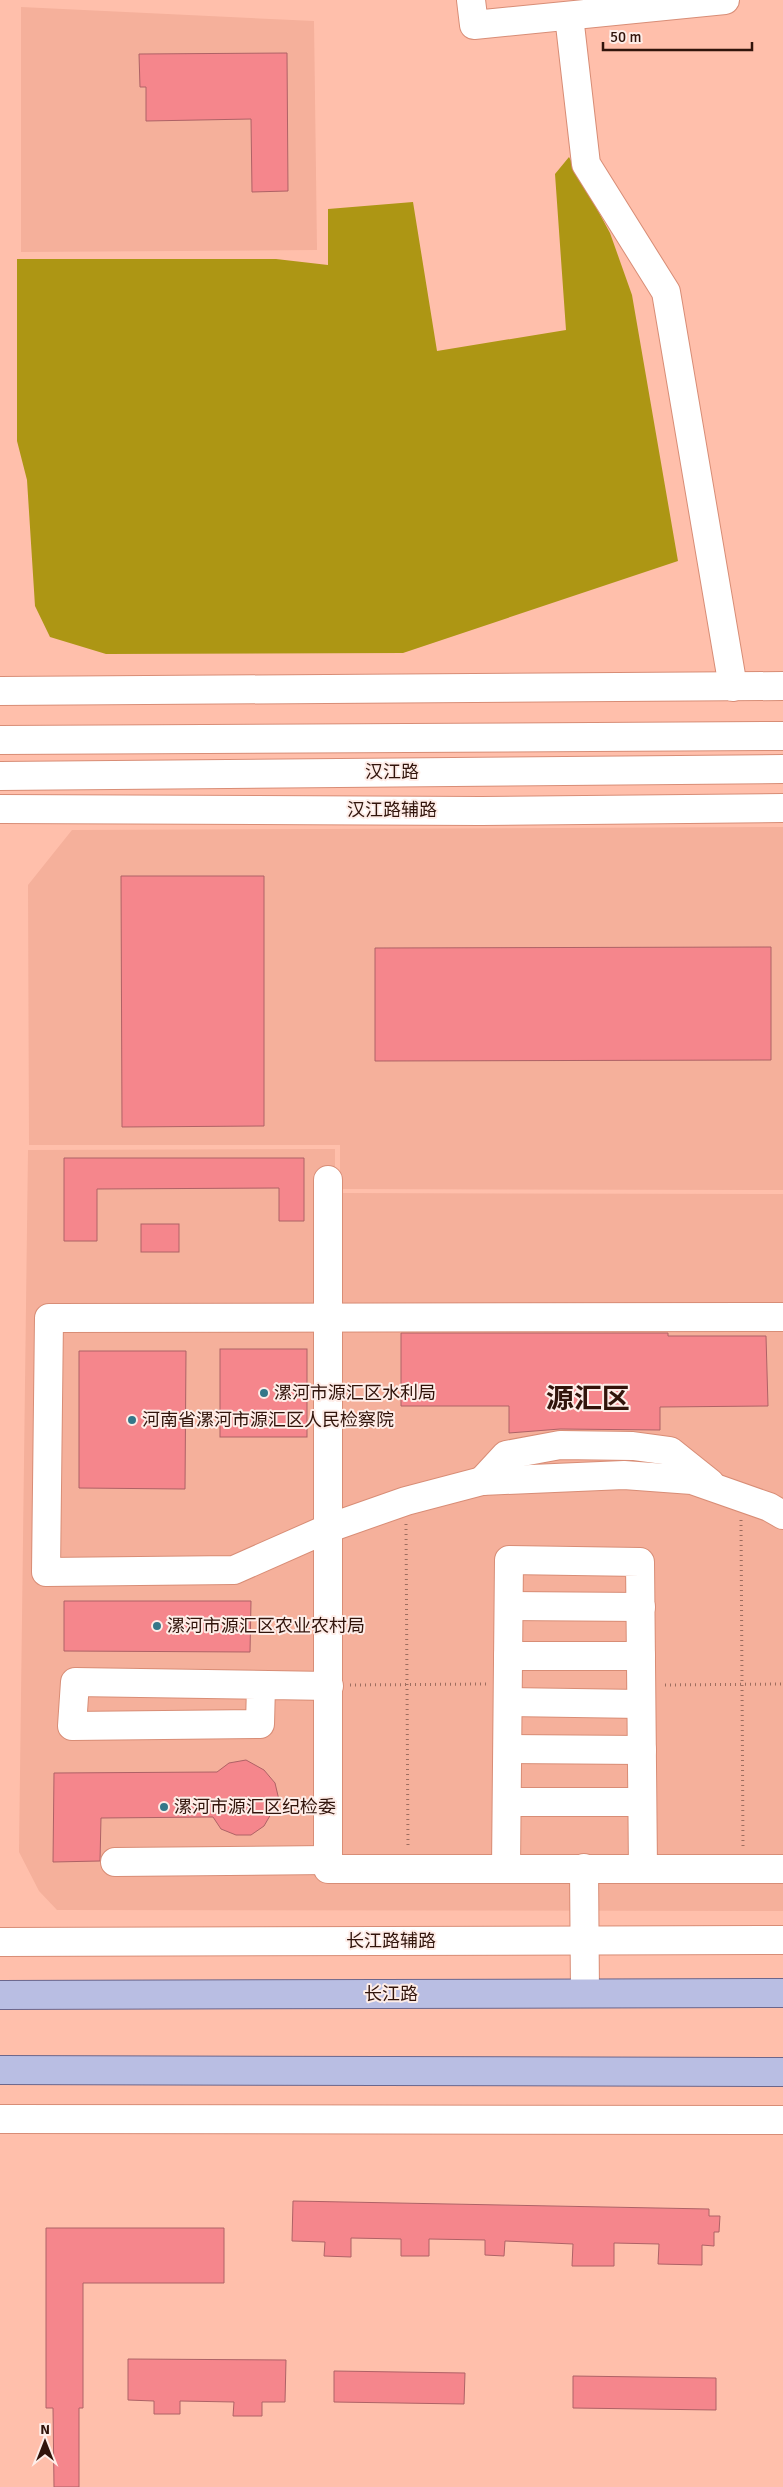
<svg xmlns="http://www.w3.org/2000/svg" width="783" height="2487" font-family="Signika,'Noto Sans SC',sans-serif">
	<style>
		.built { fill: #f5b09b }
		.forest { fill: #ad9614 }
		.building { fill: #f5868c; stroke: #ae6266 }
		.lines { fill: none; stroke-linecap: round; stroke-linejoin: round }
		.minor-casing { stroke: #d88d76; stroke-width: 30 }
		.major-casing { stroke: #6b668c; stroke-width: 30 }
		.path { stroke: #9d6d5f; stroke-width: 3; stroke-dasharray: 1 4; stroke-linecap: butt }
		.minor { stroke: #fff; stroke-width: 28 }
		.major { stroke: #b9bee3; stroke-width: 28 }
		.poi-dot { fill: #357789; stroke: #feede8; stroke-width: 2 }
		.labels { text-anchor: middle; stroke-width: 4; stroke-linejoin: round; paint-order: stroke }
		.street-label { font-size: 18px; fill: #31140b; stroke: #feede8 }
		.poi-label { font-size: 18px; fill: #31140b; stroke: #feede8; text-anchor: start }
		.town-label { font-size: 28px; font-weight: bold; fill: #31140b; stroke: #feede8 }
	</style>
	<rect width="100%" height="100%" fill="#ffbfab"/>
	<g class="built">
		<polygon points="21,7 314,21 317,250 21,252"/>
		<polygon points="783,827 783,1190 340,1189 340,1145 29,1145 28,885 72,830"/>
		<polygon points="335,1149 335,1193 783,1194 783,1911 57,1910 39,1891 19,1852 28,1150"/>
	</g>
	<polygon class="forest" points="569,157 610,233 632,295 678,561 403,653 106,654 50,637 35,606 27,480 17,441 17,259 276,259 328,265 328,209 413,202 437,351 566,330 555,174"/>
	<g class="building">
		<polygon points="287,53 288,191 252,192 251,119 146,121 146,87 140,87 139,54"/>
		<polygon points="121,876 264,876 264,1126 122,1127"/>
		<polygon points="771,947 771,1060 375,1061 375,948"/>
		<polygon points="64,1158 304,1158 304,1221 279,1221 279,1188 97,1189 97,1241 64,1241"/>
		<rect x="141" y="1224" width="38" height="28"/>
		<polygon points="401,1333 668,1333 668,1336 766,1336 768,1406 660,1407 660,1430 560,1429 509,1433 509,1406 401,1406"/>
		<rect x="220" y="1349" width="87" height="88"/>
		<polygon points="79,1351 186,1351 185,1489 79,1488"/>
		<polygon points="64,1601 251,1601 250,1652 64,1651"/>
		<polygon points="246,1760 264,1770 275,1783 279,1800 264,1826 251,1835 236,1835 221,1829 213,1817 101,1818 100,1861 53,1862 54,1773 217,1772 229,1763"/>
		<polygon points="293,2201 709,2209 709,2216 720,2216 719,2232 714,2232 714,2246 702,2245 702,2265 658,2264 659,2244 614,2243 614,2266 572,2266 573,2244 505,2241 504,2256 485,2255 485,2240 429,2239 429,2256 401,2256 401,2239 351,2238 351,2257 324,2256 325,2242 292,2241"/>
		<polygon points="46,2228 224,2228 224,2283 83,2283 83,2408 79,2408 79,2487 54,2487 53,2408 46,2408"/>
		<polygon points="128,2359 286,2360 285,2402 262,2402 262,2416 233,2416 234,2402 180,2401 180,2414 154,2414 154,2401 128,2400"/>
		<polygon points="334,2371 465,2373 464,2404 334,2402"/>
		<polygon points="573,2376 716,2378 716,2410 573,2408"/>
	</g>
	<g class="lines">
		<defs>
			<g id="minor">
				<polyline points="471,0 474,25 725,0"/>
				<polyline points="569,16 586,164 666,292 733,687"/>
				<polyline points="0,691 783,686"/>
				<polyline points="0,740 783,736"/>
				<polyline points="0,776 783,769"/>
				<polyline points="0,809 481,811 783,808"/>
				<polyline points="328,1180 328,1869 783,1869"/>
				<polyline points="783,1317 49,1318 46,1572 234,1570 329,1528 406,1501 482,1481 624,1475 692,1480 769,1507 783,1515"/>
				<polyline points="482,1481 506,1455 560,1445 633,1446 670,1451 710,1483"/>
				<polyline points="509,1606 641,1607"/>
				<polyline points="508,1656 641,1656"/>
				<polyline points="261,1686 260,1724 72,1726 75,1682 329,1686"/>
				<polyline points="508,1702 641,1704"/>
				<polyline points="508,1749 642,1750"/>
				<polyline points="507,1802 642,1802"/>
				<polyline points="115,1862 328,1860"/>
				<polyline points="506,1868 509,1560 640,1562 643,1868"/>
				<polyline points="584,1868 585,1993"/>
				<polyline points="0,1942 783,1940"/>
				<polyline points="0,2119 783,2120"/>
			</g>
			<g id="major">
				<polyline points="0,1995 783,1993"/>
				<polyline points="0,2070 783,2072"/>
			</g>
		</defs>
		<use href="#minor" class="minor-casing"/>
		<use href="#major" class="major-casing"/>
		<g class="path">
			<polyline points="741,1520 743,1846"/>
			<polyline points="406,1524 408,1848"/>
			<polyline points="350,1685 486,1684"/>
			<polyline points="665,1685 783,1684"/>
		</g>
		<use href="#minor" class="minor"/>
		<use href="#major" class="major"/>
	</g>
	<g class="poi-dot">
		<circle cx="264" cy="1393" r="5"/>
		<circle cx="132" cy="1420" r="5"/>
		<circle cx="157" cy="1626" r="5"/>
		<circle cx="164" cy="1807" r="5"/>
	</g>
	<g class="labels">
		<g class="street-label">
			<text x="392" y="778">汉江路</text>
			<text x="392" y="816">汉江路辅路</text>
			<text x="391" y="1947">长江路辅路</text>
			<text x="391" y="2000">长江路</text>
		</g>
		<g class="poi-label">
			<text x="274" y="1399">漯河市源汇区水利局</text>
			<text x="142" y="1426">河南省漯河市源汇区人民检察院</text>
			<text x="167" y="1632">漯河市源汇区农业农村局</text>
			<text x="174" y="1813">漯河市源汇区纪检委</text>
		</g>
		<g class="town-label">
			<text x="588" y="1408">源汇区</text>
		</g>
	</g>
	<g transform="translate(45 2442)" stroke="#feede8" stroke-width="4" paint-order="stroke">
	<path d="M0-4L9 19L0 12L-9 19Z" fill="#31140b"/>
	<text y="-8" font-size="14" font-weight="bold" text-anchor="middle" fill="#31140b">N</text>
	</g>
	<path d="M603 42v8h149v-8" fill="none" stroke="#31140b" stroke-width="2.5"/>
	<text x="610" y="42" font-size="15" fill="#31140b" stroke="#feede8" stroke-width="4" paint-order="stroke">50 m</text>
</svg>
